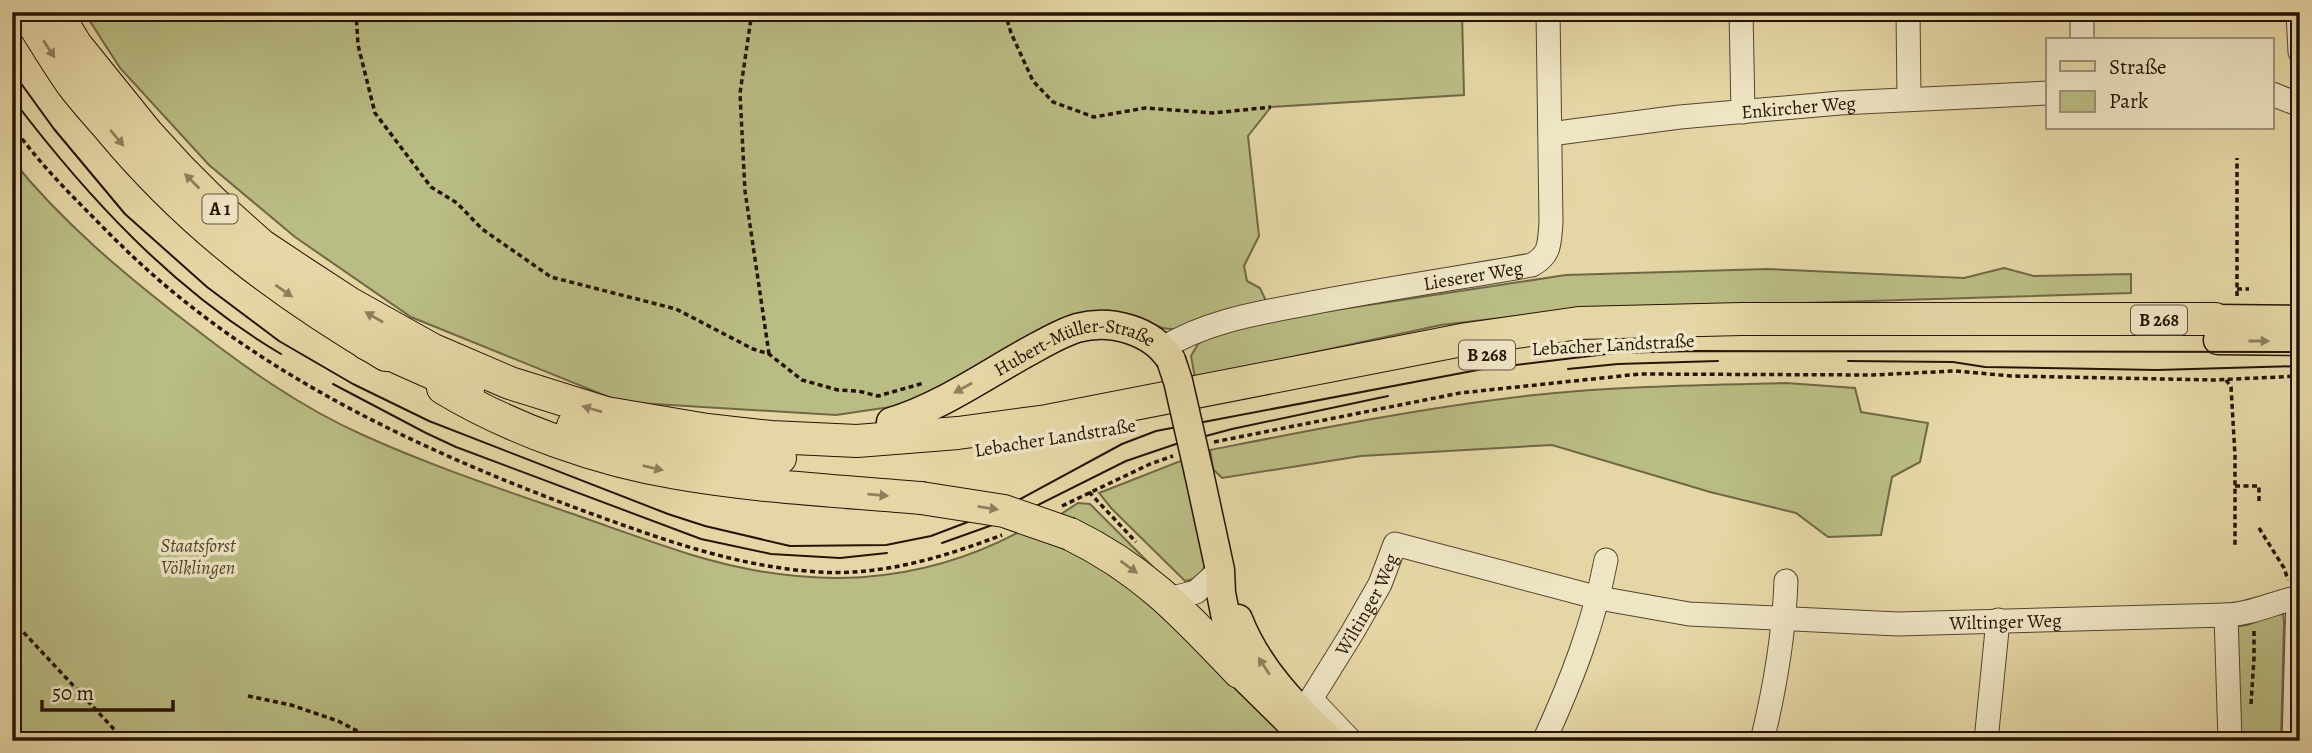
<svg xmlns="http://www.w3.org/2000/svg" width="2312" height="753" font-family="Alegreya,serif">
	<style>
		.green { fill: #b9bd83; stroke: #706844; stroke-width: 2 }
		.lines { fill: none; stroke-linecap: round; stroke-linejoin: round }
		.minor-casing { stroke: #56442e; stroke-width: 25 }
		.major-casing { stroke: #261306; stroke-width: 31 }
		.highway-casing { stroke: #261306; stroke-width: 34 }
		.path { stroke: #261306; stroke-width: 3.5; stroke-dasharray: 5 3.5; stroke-linecap: butt }
		.minor { stroke: #eee5c4; stroke-width: 23 }
		.major { stroke: #e5d7a5; stroke-width: 28 }
		.highway { stroke: #e5d7a5; stroke-width: 32 }
		.tram { stroke: #261306; stroke-width: 2 }
		.major-bridge-casing { stroke: #261306; stroke-width: 31; stroke-linecap: butt }
		.highway-bridge-casing { stroke: #261306; stroke-width: 34; stroke-linecap: butt }
		.major-bridge { stroke: #e5d7a5; stroke-width: 28 }
		.highway-bridge { stroke: #e5d7a5; stroke-width: 32 }
		.oneway { fill: #8f7f5d }
		.labels { text-anchor: middle; stroke-width: 7; stroke-linejoin: round; paint-order: stroke }
		.shield { fill: #eee5c4; stroke: #62523f; stroke-width: 2 }
		.shield-label { font-size: 18px; font-weight: bold; fill: #261306 }
		.street-label { font-size: 19px; fill: #261306; stroke: #eee5c4 }
		.park-label { font-size: 19px; font-style: italic; fill: #52462c; stroke: #eee5c4 }
	</style>
	<rect width="100%" height="100%" fill="#e5d7a5"/>
	<filter id="stains"><feTurbulence type="fractalNoise" baseFrequency=".00286" numOctaves="4"/><feColorMatrix values="0 0 0 0 .2 0 0 0 0 .09 0 0 0 0 .02 0 0 0 .5 -.17"/></filter>
	<radialGradient id="worn" r=".72"><stop offset=".6" stop-color="#630" stop-opacity="0"/><stop offset="1" stop-color="#630" stop-opacity=".3"/></radialGradient>
	<g class="green">
		<path d="M 84,12 L 1462,12 L 1464,95 L 1271,107 L 1248,136 L 1259,236 L 1244,266 L 1247,281 L 1260,288 L 1267,303 L 1175,329 C 1158,329 1159,326 1144,319 C 1125,311 1104,310 1083,313 L 904,405 L 836,415 L 621,402 L 411,317 L 295,237 L 209,165 L 120,68 Z"/>
		<path d="M 12,160 C 63,223 125,275 189,324 C 243,366 300,407 363,435 C 429,465 498,488 567,512 C 608,526 650,542 692,555 C 808,590 917,588 1025,529 L 1124,575 L 1296,741 L 12,741 Z"/>
		<polygon points="2004,268 2034,276 2131,274 2131,293 1570,310 1441,325 1195,378 1191,356 1198,344 1211,336 1270,320 1566,275 1767,269 1964,278"/>
		<path d="M 1786,383 L 1855,388 L 1861,412 L 1928,423 L 1920,462 L 1892,477 L 1881,535 L 1828,537 L 1796,513 L 1710,492 L 1552,445 L 1361,456 L 1222,478 L 1213,469 L 1210,450 C 1317,429 1426,407 1535,395 C 1618,386 1702,385 1786,383 Z"/>
		<path d="M 1183,460 L 1206,564 C 1202,573 1195,580 1185,581 L 1112,509 L 1099,493 Z"/>
		<polygon points="1078,503 1090,504 1175,589 1058,516"/>
		<polygon points="2283,612 2284,623 2281,741 2230,741 2227,628 2247,625"/>
	</g>
	<g class="lines">
		<defs>
			<g id="minor">
				<polyline points="1741,12 1743,112"/>
				<polyline points="1908,12 1909,98"/>
				<polyline points="2082,12 2082,40"/>
				<polyline points="2298,12 2300,52"/>
				<polyline points="2272,94 2300,105"/>
				<path id="s1" d="M 1550,134 L 1680,117 L 1840,103 L 2048,93"/>
				<path id="s2" d="M 1163,348 C 1209,320 1260,313 1311,303 C 1384,289 1458,278 1532,265 C 1551,254 1549,244 1551,223 L 1548,12"/>
				<polyline points="1169,599 1196,592 1220,570"/>
				<polyline points="2226,615 2230,741"/>
				<path id="s3" d="M 1351,741 L 1311,699 L 1352,633 L 1380,584 L 1395,544 L 1599,598 L 1689,614 L 1898,624 L 2226,615 C 2253,614 2274,602 2300,597"/>
				<path d="M 1544,741 C 1571,682 1594,623 1606,560"/>
				<path d="M 1762,741 C 1775,688 1784,635 1786,581"/>
				<polyline points="1986,741 1998,620"/>
				<polyline points="2294,741 2298,597"/>
			</g>
			<g id="major">
				<polyline points="2215,319 2300,320"/>
				<polyline points="2218,340 2300,341"/>
				<path id="s4" d="M 891,422 C 938,408 981,378 1024,354 C 1041,345 1058,334 1077,328 C 1111,319 1152,330 1171,360"/>
				<polyline points="1199,473 1220,570 1221,593 1227,623 1239,672 1309,741"/>
				<path d="M 1238,619 C 1257,668 1293,705 1331,741"/>
			</g>
			<g id="highway">
				<path d="M 26,12 C 41,36 56,61 72,84 C 84,100 97,114 110,129 C 190,225 279,292 386,355"/>
				<polyline points="56,12 76,45 147,133 179,168 213,202 261,245 303,273 349,303 433,350 510,383 606,413 707,430 771,437 857,441 958,433 1047,421 1467,339 1579,323 1742,319 2215,319"/>
				<polyline points="367,344 468,389"/>
				<path d="M 443,388 C 511,429 598,460 677,473 C 757,487 840,491 921,498"/>
				<path d="M 573,426 C 642,445 709,455 780,458"/>
				<path d="M 1070,534 C 1144,570 1184,614 1239,672"/>
			</g>
		</defs>
		<use href="#minor" class="minor-casing"/>
		<use href="#major" class="major-casing"/>
		<use href="#highway" class="highway-casing"/>
		<g class="path">
			<polyline points="356,12 358,45 375,113 431,187 457,203 482,229 551,277 676,309 753,349 769,354 802,380 838,390 858,391 878,396 924,383"/>
			<polyline points="752,12 740,93 745,191 769,354"/>
			<polyline points="1005,12 1011,33 1033,81 1053,102 1094,117 1145,108 1214,113 1271,107"/>
			<path d="M 12,125 C 35,158 63,187 91,215 C 119,244 147,271 178,296 C 297,393 441,458 584,511 C 661,539 737,567 819,572 C 882,576 944,557 1002,535"/>
			<polyline points="2237,289 2249,289"/>
			<polyline points="2237,296 2237,158"/>
			<polyline points="2226,380 2231,387 2235,455 2235,547"/>
			<polyline points="1214,442 1460,393 1640,374 1873,375 1955,371 2011,376 2214,380 2300,376"/>
			<polyline points="2235,486 2259,486 2259,503"/>
			<polyline points="1089,492 1136,542"/>
			<polyline points="1062,506 1150,464 1173,456"/>
			<polyline points="2259,528 2284,568 2288,580"/>
			<polyline points="12,620 125,741"/>
			<polyline points="248,696 291,705 338,721 377,741"/>
			<polyline points="2251,704 2254,658 2254,631"/>
		</g>
		<use href="#minor" class="minor"/>
		<use href="#major" class="major"/>
		<use href="#highway" class="highway"/>
		<g class="tram">
			<polyline points="12,71 54,129 125,214 207,287 279,341 353,384 429,421 668,514 705,526 790,546 886,545 931,536 1002,509 1122,444 1156,431 1483,369 1615,353 1696,351 2300,352"/>
			<path d="M 12,98 C 87,197 173,290 281,354"/>
			<polyline points="1848,361 1953,362 1985,367 2157,370 2300,366"/>
			<polyline points="1568,369 1618,364 1718,361"/>
			<polyline points="333,384 426,433 456,447 701,539 771,554 840,558 887,553"/>
			<polyline points="942,543 1012,518 1126,461 1176,444 1232,429 1388,396"/>
		</g>
		<defs>
			<polyline id="major-bridge" points="1171,360 1178,381 1199,473"/>
			<polyline id="highway-bridge" points="921,498 1004,511 1070,534"/>
		</defs>
		<use href="#major-bridge" class="major-bridge-casing"/>
		<use href="#highway-bridge" class="highway-bridge-casing"/>
		<use href="#major-bridge" class="major-bridge"/>
		<use href="#highway-bridge" class="highway-bridge"/>
	</g>
	<defs><path id="oneway-solid" d="M-6-.8H1V-3.2L6.5 0L1 3.2V.8H-6Z" transform="scale(1.75)"/></defs>
	<g class="oneway">
		<use href="#oneway-solid" transform="translate(49 49) rotate(57)"/>
		<use href="#oneway-solid" transform="translate(117 138) rotate(50)"/>
		<use href="#oneway-solid" transform="translate(192 181) rotate(-135)"/>
		<use href="#oneway-solid" transform="translate(284 291) rotate(35)"/>
		<use href="#oneway-solid" transform="translate(374 317) rotate(-150)"/>
		<use href="#oneway-solid" transform="translate(2259 341)"/>
		<use href="#oneway-solid" transform="translate(963 388) rotate(151)"/>
		<use href="#oneway-solid" transform="translate(592 409) rotate(-164)"/>
		<use href="#oneway-solid" transform="translate(653 468) rotate(13)"/>
		<use href="#oneway-solid" transform="translate(878 495) rotate(5)"/>
		<use href="#oneway-solid" transform="translate(988 508) rotate(9)"/>
		<use href="#oneway-solid" transform="translate(1129 567) rotate(36)"/>
		<use href="#oneway-solid" transform="translate(1264 666) rotate(-123)"/>
	</g>
	<g class="labels">
		<g class="shield">
			<rect x="202.5" y="194.5" width="35" height="29" rx="5"/>
			<rect x="2131" y="305.5" width="56" height="29" rx="5"/>
			<rect x="1459" y="340.5" width="56" height="29" rx="5"/>
		</g>
		<g class="shield-label">
			<text x="220" y="215">A 1</text>
			<text x="2159" y="326">B 268</text>
			<text x="1487" y="361">B 268</text>
		</g>
		<g class="street-label">
			<text dy="7" stroke="none"><textPath href="#s1" startOffset="250">Enkircher Weg</textPath></text>
			<text dy="7" stroke="none"><textPath href="#s2" startOffset="320">Lieserer Weg</textPath></text>
			<text transform="translate(1613 344) rotate(-3)" y="7">Lebacher Landstraße</text>
			<text dy="7" stroke="none"><textPath href="#s4" startOffset="203">Hubert-Müller-Straße</textPath></text>
			<text transform="translate(1055 437) rotate(-9)" y="7">Lebacher Landstraße</text>
			<text dy="7" stroke="none"><textPath href="#s3" startOffset="168">Wiltinger Weg</textPath></text>
			<text dy="7" stroke="none"><textPath href="#s3" startOffset="854">Wiltinger Weg</textPath></text>
		</g>
		<g class="park-label">
			<text x="198" y="552">Staatsforst<tspan x="198" dy="22">Völklingen</tspan></text>
		</g>
	</g>
	<rect width="2312" height="753" fill="none" stroke="#e5d7a5" stroke-width="42"/>
	<rect x="14" y="14" width="2284" height="725" fill="none" stroke="#261306" stroke-width="3.5"/>
	<rect x="21" y="21" width="2270" height="711" fill="none" stroke="#261306" stroke-width="2"/>
	<rect x="2046" y="38" width="228" height="91" fill="#eee5c4" stroke="#9e9178" stroke-width="2"/>
	<rect x="2060" y="61" width="35" height="10" fill="#e5d7a5" stroke="#9e9178" stroke-width="2"/>
	<text x="2109" y="74" font-size="21" fill="#261306">Straße</text>
	<rect x="2060" y="91" width="35" height="21" fill="#b9bd83" stroke="#9e9178" stroke-width="2"/>
	<text x="2109" y="108" font-size="21" fill="#261306">Park</text>
	<path d="M42 700v10h131v-10" fill="none" stroke="#261306" stroke-width="3.5"/>
	<text x="52" y="700" font-size="21" fill="#261306" stroke="#eee5c4" stroke-width="5" paint-order="stroke">50 m</text>
	<rect width="100%" height="100%" filter="url(#stains)"/>
	<rect width="100%" height="100%" fill="url(#worn)"/>
</svg>
